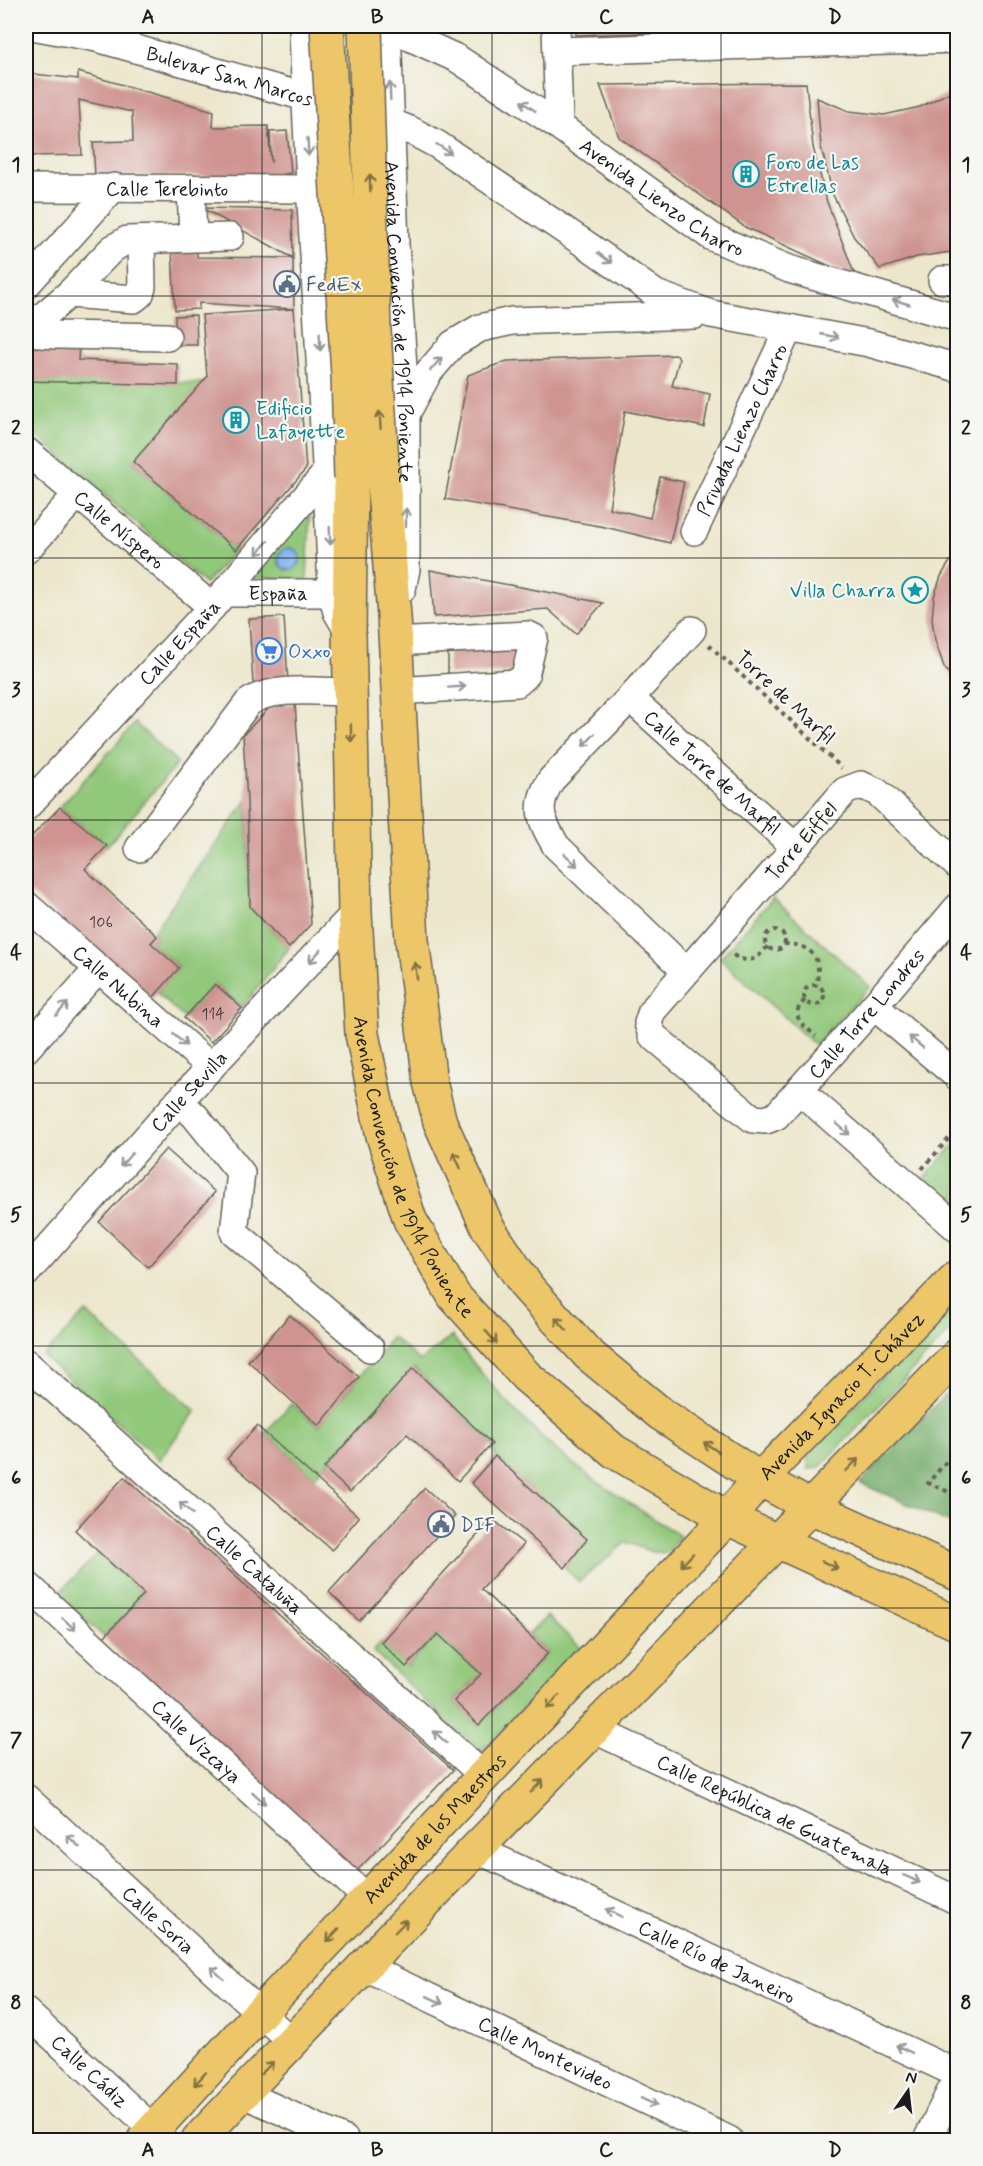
<svg xmlns="http://www.w3.org/2000/svg" width="983" height="2166" font-family="Mynerve,sans-serif">
	<style>
		.green { fill: #91c87a; stroke: #56724b; stroke-width: 1.5 }
		.forest { fill: #74ac6a; stroke: #486443; stroke-width: 1.5 }
		.water { fill: #85b6f1; stroke: #506986; stroke-width: 1.5 }
		.building { fill: #cf9491 }
		.lines { fill: none; stroke-linecap: round; stroke-linejoin: round }
		.minor-casing { stroke: #65635a; stroke-width: 30 }
		.major-casing { stroke: #65635a; stroke-width: 36 }
		.path { stroke: #65635a; stroke-width: 4; stroke-dasharray: 4.5 4.5; stroke-linecap: butt }
		.minor { stroke: #fff; stroke-width: 27 }
		.major { stroke: #ecc669; stroke-width: 33 }
		.major-bridge-casing { stroke: #65635a; stroke-width: 36; stroke-linecap: butt }
		.major-bridge { stroke: #ecc669; stroke-width: 33 }
		.oneway { stroke: #999 }
		.oneway2 { stroke: #847142 }
		.grid { fill: none; stroke: #1c1c1c; stroke-width: 1.5; stroke-opacity: 0.55 }
		.labels { text-anchor: middle; stroke-width: 4.5; stroke-linejoin: round; paint-order: stroke }
		.number-label { font-size: 16px; fill: #493a39 }
		.street-label { font-size: 20px; fill: #1c1c1c; stroke: #f6f6f2 }
		.culture-label { font-size: 20px; fill: #0d838f; stroke: #f6f6f2; text-anchor: start }
		.service-label { font-size: 20px; fill: #4e5e75; stroke: #f6f6f2; text-anchor: start }
		.shop-label { font-size: 20px; fill: #366cbe; stroke: #f6f6f2; text-anchor: start }
		.neatline { fill: none; stroke: #1c1c1c; stroke-width: 2 }
		.grid-label { font-size: 20px; text-anchor: middle; font-weight: bold; fill: #1c1c1c }
	</style>
	<rect width="100%" height="100%" fill="#f6f6f2"/>
	<filter id="ink" filterUnits="userSpaceOnUse"><feTurbulence type="fractalNoise" baseFrequency=".0167" numOctaves="2"/><feDisplacementMap in="SourceGraphic" scale="12" xChannelSelector="R" yChannelSelector="G"/><feConvolveMatrix kernelMatrix="1 2 1 2 8 2 1 2 1" color-interpolation-filters="sRGB"/></filter>
	<filter id="wash" filterUnits="userSpaceOnUse"><feTurbulence type="fractalNoise" baseFrequency=".008" numOctaves="4" result="noise"/><feDisplacementMap in="SourceGraphic" scale="24" xChannelSelector="R" yChannelSelector="G"/><feGaussianBlur stdDeviation="1.35" result="paint"/><feColorMatrix in="noise" values="0 0 0 0 0 0 0 0 0 0 0 0 0 0 0 0 0 1.4 0 .05"/><feComposite in="paint" operator="in"/></filter>
	<g filter="url(#wash)">
		<rect width="100%" height="100%" fill="#ece7cc"/>
		<g class="green">
			<polygon points="26,380 208,383 133,462 236,550 205,584 26,426"/>
			<polygon points="310,509 307,580 249,577"/>
			<polygon points="135,723 178,763 107,846 60,807"/>
			<polygon points="247,800 250,907 289,948 242,1008 215,984 184,1018 157,993 179,967 151,943 157,936 153,932"/>
			<polygon points="773,898 870,987 815,1045 720,958"/>
			<polygon points="957,1142 957,1214 922,1181"/>
			<polygon points="957,1296 957,1324 819,1468 808,1469 807,1458"/>
			<polygon points="86,1312 196,1411 159,1460 43,1356"/>
			<path d="M 452,1336 C 483,1377 516,1415 555,1449 C 593,1482 638,1508 680,1536 L 667,1553 L 652,1552 L 626,1542 L 579,1582 L 565,1568 L 586,1539 L 495,1456 L 492,1444 L 414,1368 L 314,1477 L 265,1433 L 291,1404 L 319,1426 L 392,1337 L 420,1361 Z"/>
			<polygon points="98,1553 144,1594 104,1637 58,1594"/>
			<polygon points="547,1616 581,1648 480,1753 373,1651 381,1642 407,1667 438,1634 481,1674 454,1701 479,1725 548,1653 529,1634"/>
		</g>
		<polygon class="forest" points="957,1382 957,1526 860,1483"/>
		<circle class="water" cx="289" cy="559" r="11"/>
		<g id="blocks">
			<g class="building">
				<polygon points="576,26 645,26 645,33 576,35"/>
				<polygon points="78,72 214,111 213,127 268,126 271,163 270,132 287,131 291,173 273,176 95,176 93,142 133,141 132,112 79,100 82,155 26,156 26,76 34,74 78,79"/>
				<polygon points="806,83 813,147 827,202 856,278 745,227 619,137 600,85"/>
				<polygon points="950,92 957,95 957,251 917,257 880,269 854,237 833,195 821,147 817,98 849,111 884,115 920,107"/>
				<polygon points="202,208 292,210 294,309 306,469 236,550 133,462 207,377 202,315 294,309 199,303 199,309 175,310 172,248 197,247 197,257 293,258"/>
				<polygon points="196,315 197,345 175,345 175,316"/>
				<polygon points="79,345 78,360 178,364 178,385 26,381 26,346"/>
				<polygon points="677,355 679,360 672,386 710,394 704,427 625,411 609,508 650,518 660,477 684,482 670,543 605,527 445,499 468,375 507,361"/>
				<polygon points="957,550 957,685 944,667 935,640 932,619 934,597 941,576"/>
				<polygon points="430,570 552,593 603,603 576,634 548,609 434,617"/>
				<polygon points="284,617 288,682 253,684 249,619"/>
				<polygon points="516,648 517,672 448,674 448,649"/>
				<polygon points="295,704 311,924 289,948 250,907 247,800 243,735 270,707"/>
				<polygon points="60,807 107,846 85,869 157,936 151,943 179,968 152,999 26,889 26,842"/>
				<polygon points="215,984 242,1008 211,1042 184,1018"/>
				<polygon points="166,1149 215,1192 148,1267 99,1222"/>
				<polygon points="290,1315 359,1377 319,1426 248,1361"/>
				<polygon points="413,1368 492,1444 458,1481 407,1434 350,1492 324,1468"/>
				<polygon points="257,1426 359,1517 332,1550 227,1459"/>
				<polygon points="495,1456 587,1539 565,1568 471,1483"/>
				<polygon points="124,1477 453,1770 355,1873 123,1657 104,1637 144,1594 75,1530"/>
				<polygon points="425,1488 455,1516 359,1621 329,1592"/>
				<polygon points="492,1519 524,1544 481,1589 548,1653 479,1725 454,1701 481,1674 438,1634 406,1667 381,1642"/>
			</g>
		</g>
	</g>
	<g filter="url(#ink)">
		<use href="#blocks" fill-opacity="0" stroke="#65635a" stroke-width="1.5"/>
		<g class="lines">
			<defs>
				<g id="minor">
					<path id="s1" d="M 32,26 L 97,38 L 305,97 L 392,123 L 410,130 L 438,145 L 591,248 L 656,294 L 711,314 L 869,343 L 958,368"/>
					<path d="M 303,26 C 309,215 325,404 332,593 L 337,612 L 347,629"/>
					<path id="s2" d="M 386,26 L 458,59 L 559,126 L 712,237 L 789,269 L 958,318"/>
					<path id="s3" d="M 387,26 L 395,244 L 406,414 L 406,569 L 402,589"/>
					<polyline points="556,26 559,126"/>
					<polyline points="557,51 958,39"/>
					<path id="s4" d="M 26,188 L 310,189"/>
					<polyline points="191,188 193,237"/>
					<polyline points="942,280 958,280"/>
					<polyline points="26,285 114,187"/>
					<polyline points="69,294 134,299 140,294 142,287 141,240"/>
					<polyline points="26,328 41,334 58,335 167,337"/>
					<polyline points="28,329 69,294 112,249 127,240 230,237"/>
					<polyline points="406,414 428,373 453,344 480,328 512,321 695,315"/>
					<path id="s5" d="M 26,451 L 212,607"/>
					<path id="s6" d="M 694,531 L 789,328"/>
					<polyline points="26,550 77,495"/>
					<path id="s7" d="M 224,593 L 332,593"/>
					<polyline points="395,642 528,635 534,638 525,676 517,683 398,691"/>
					<path id="s8" d="M 630,698 L 795,847"/>
					<path id="s9" d="M 26,807 L 212,607 L 327,472"/>
					<path d="M 139,848 L 248,703 C 271,685 321,692 350,692"/>
					<path id="s10" d="M 958,866 L 877,792 L 861,785 L 845,791 L 652,1011 L 648,1023 L 652,1035 L 753,1119 L 766,1120 L 776,1116 L 874,1006 L 958,907"/>
					<path id="s11" d="M 26,905 L 211,1067"/>
					<path d="M 686,971 L 556,846 C 541,820 534,807 551,780 L 630,698 L 692,630"/>
					<polyline points="874,1006 958,1077"/>
					<polyline points="26,1049 98,969"/>
					<polyline points="799,1090 958,1229"/>
					<polyline points="179,1101 195,1116 241,1173 234,1232 370,1348"/>
					<path id="s12" d="M 26,1273 L 179,1101 L 355,913"/>
					<path id="s13" d="M 26,1363 L 484,1776"/>
					<path id="s14" d="M 26,1584 L 367,1898"/>
					<path id="s15" d="M 593,1729 L 958,1901"/>
					<path id="s16" d="M 26,1798 L 292,2042"/>
					<path id="s17" d="M 476,1849 L 958,2074"/>
					<path id="s18" d="M 363,1966 L 729,2140"/>
					<path id="s19" d="M 26,2012 L 154,2130"/>
					<polyline points="242,2093 345,2140"/>
					<polyline points="927,2140 958,2076"/>
				</g>
				<g id="major">
					<polyline points="383,478 394,616 412,940 430,1082 440,1122 488,1228 528,1288 588,1354 661,1414 760,1479 811,1507 958,1574"/>
					<path id="s20" d="M 351,479 L 349,633 L 355,913 L 362,1034 L 383,1136 L 410,1220 L 454,1296 L 526,1376 L 614,1451 L 727,1518 L 958,1624"/>
					<path id="s21" d="M 144,2140 L 260,2013 L 727,1518 L 760,1479 L 958,1276"/>
					<polyline points="198,2140 476,1849 655,1667 958,1355"/>
				</g>
			</defs>
			<use href="#minor" class="minor-casing"/>
			<use href="#major" class="major-casing"/>
			<g class="path">
				<polyline points="709,645 842,768"/>
				<circle cx="775" cy="940" r="10"/>
				<path d="M 784,944 C 812,944 823,958 816,986"/>
				<path d="M 733,955 C 750,965 757,959 768,946"/>
				<circle cx="814" cy="995" r="10"/>
				<path d="M 805,1000 C 788,1016 803,1025 816,1036"/>
				<polyline points="922,1169 958,1128"/>
				<polyline points="958,1448 928,1483 958,1496"/>
			</g>
			<use href="#minor" class="minor"/>
			<use href="#major" class="major"/>
			<defs>
				<g id="major-bridge">
					<polyline points="327,26 348,375 351,479"/>
					<polyline points="365,26 374,330 383,478"/>
				</g>
			</defs>
			<use href="#major-bridge" class="major-bridge-casing"/>
			<use href="#major-bridge" class="major-bridge"/>
		</g>
		<defs><path id="oneway-shaft" d="M-6 0H5M1.5-3L5.5 0L1.5 3" fill="none" stroke-width="1.6" stroke-linecap="round" stroke-linejoin="round" transform="scale(1.5)"/></defs>
		<g class="oneway">
			<use href="#oneway-shaft" transform="translate(390 91) rotate(-92)"/>
			<use href="#oneway-shaft" transform="translate(528 106) rotate(-146)"/>
			<use href="#oneway-shaft" transform="translate(308 147) rotate(87)"/>
			<use href="#oneway-shaft" transform="translate(444 149) rotate(33)"/>
			<use href="#oneway-shaft" transform="translate(605 258) rotate(36)"/>
			<use href="#oneway-shaft" transform="translate(901 302) rotate(-164)"/>
			<use href="#oneway-shaft" transform="translate(830 336) rotate(11)"/>
			<use href="#oneway-shaft" transform="translate(320 342) rotate(87)"/>
			<use href="#oneway-shaft" transform="translate(436 364) rotate(-49)"/>
			<use href="#oneway-shaft" transform="translate(406 517) rotate(-90)"/>
			<use href="#oneway-shaft" transform="translate(330 536) rotate(88)"/>
			<use href="#oneway-shaft" transform="translate(262 548) rotate(130)"/>
			<use href="#oneway-shaft" transform="translate(457 687) rotate(-4)"/>
			<use href="#oneway-shaft" transform="translate(589 740) rotate(134)"/>
			<use href="#oneway-shaft" transform="translate(571 860) rotate(44)"/>
			<use href="#oneway-shaft" transform="translate(315 956) rotate(133)"/>
			<use href="#oneway-shaft" transform="translate(62 1009) rotate(-48)"/>
			<use href="#oneway-shaft" transform="translate(180 1040) rotate(41)"/>
			<use href="#oneway-shaft" transform="translate(916 1042) rotate(-140)"/>
			<use href="#oneway-shaft" transform="translate(843 1129) rotate(41)"/>
			<use href="#oneway-shaft" transform="translate(126 1160) rotate(132)"/>
			<use href="#oneway-shaft" transform="translate(186 1508) rotate(-138)"/>
			<use href="#oneway-shaft" transform="translate(69 1624) rotate(43)"/>
			<use href="#oneway-shaft" transform="translate(440 1737) rotate(-138)"/>
			<use href="#oneway-shaft" transform="translate(259 1798) rotate(43)"/>
			<use href="#oneway-shaft" transform="translate(73 1841) rotate(-138)"/>
			<use href="#oneway-shaft" transform="translate(912 1879) rotate(25)"/>
			<use href="#oneway-shaft" transform="translate(614 1913) rotate(-155)"/>
			<use href="#oneway-shaft" transform="translate(217 1973) rotate(-138)"/>
			<use href="#oneway-shaft" transform="translate(435 2000) rotate(25)"/>
			<use href="#oneway-shaft" transform="translate(904 2049) rotate(-155)"/>
			<use href="#oneway-shaft" transform="translate(649 2102) rotate(25)"/>
		</g>
		<g class="oneway2">
			<use href="#oneway-shaft" transform="translate(370 183) rotate(-92)"/>
			<use href="#oneway-shaft" transform="translate(380 420) rotate(-94)"/>
			<use href="#oneway-shaft" transform="translate(351 733) rotate(89)"/>
			<use href="#oneway-shaft" transform="translate(416 971) rotate(-97)"/>
			<use href="#oneway-shaft" transform="translate(457 1160) rotate(-114)"/>
			<use href="#oneway-shaft" transform="translate(561 1324) rotate(-132)"/>
			<use href="#oneway-shaft" transform="translate(491 1337) rotate(49)"/>
			<use href="#oneway-shaft" transform="translate(711 1447) rotate(-146)"/>
			<use href="#oneway-shaft" transform="translate(852 1465) rotate(-46)"/>
			<use href="#oneway-shaft" transform="translate(687 1560) rotate(133)"/>
			<use href="#oneway-shaft" transform="translate(830 1565) rotate(25)"/>
			<use href="#oneway-shaft" transform="translate(553 1702) rotate(133)"/>
			<use href="#oneway-shaft" transform="translate(537 1786) rotate(-46)"/>
			<use href="#oneway-shaft" transform="translate(401 1926) rotate(-46)"/>
			<use href="#oneway-shaft" transform="translate(333 1935) rotate(133)"/>
			<use href="#oneway-shaft" transform="translate(267 2068) rotate(-45)"/>
			<use href="#oneway-shaft" transform="translate(200 2079) rotate(132)"/>
		</g>
	</g>
	<path class="grid" d="M 262,26 L 262,2140M 492,26 L 492,2140M 721,26 L 721,2140M 26,296 L 958,296M 26,558 L 958,558M 26,820 L 958,820M 26,1083 L 958,1083M 26,1346 L 958,1346M 26,1608 L 958,1608M 26,1870 L 958,1870"/>
	<defs>
		<symbol id="building-ring" viewBox="-11 -11 22 22"><circle r="9.5" fill="#f6f6f2" stroke="#0f9aa8" stroke-width="1.5"/><path d="M-4-6H4V6H1V3H-1V6H-4ZM-2.5-4.3h1.7v1.8h-1.7ZM.8-4.3h1.7v1.8H.8ZM-2.5-1h1.7V.8h-1.7ZM.8-1h1.7V.8H.8Z" fill="#0f9aa8"/></symbol>
		<symbol id="civic-ring" viewBox="-11 -11 22 22"><circle r="9.5" fill="#f6f6f2" stroke="#5c6f8a" stroke-width="1.5"/><path d="M-.6-6.5H3V-4.5H.6V-3L4-1V1h2V6H-6V1h2V-1L-.6-3ZM-1.2 2.5V6h2.4V2.5Z" fill="#5c6f8a"/></symbol>
		<symbol id="sight-ring" viewBox="-11 -11 22 22"><circle r="9.5" fill="#f6f6f2" stroke="#0f9aa8" stroke-width="1.5"/><path d="M0-6L1.8-2.2L6-1.7L2.9 1.2L3.7 5.4L0 3.3L-3.7 5.4L-2.9 1.2L-6-1.7L-1.8-2.2Z" fill="#0f9aa8"/></symbol>
		<symbol id="supermarket-ring" viewBox="-11 -11 22 22"><circle r="9.5" fill="#f6f6f2" stroke="#3f7fe0" stroke-width="1.5"/><path d="M-6-5.5h2.5l.6 2H6L4.5 2H-2.5L-4.4-4H-6ZM-1.5 3.2a1.3 1.3 0 1 0 .1 0ZM3 3.2a1.3 1.3 0 1 0 .1 0Z" fill="#3f7fe0"/></symbol>
	</defs>
	<g fill-rule="evenodd">
		<use href="#building-ring" x="731" y="159" width="30" height="30"/>
		<use href="#civic-ring" x="272" y="269" width="30" height="30"/>
		<use href="#building-ring" x="221" y="405" width="30" height="30"/>
		<use href="#sight-ring" x="900" y="575" width="30" height="30"/>
		<use href="#supermarket-ring" x="254" y="636" width="30" height="30"/>
		<use href="#civic-ring" x="426" y="1509" width="30" height="30"/>
	</g>
	<g class="labels">
		<g class="number-label">
			<text x="101" y="927">106</text>
			<text x="213" y="1019">114</text>
		</g>
		<g class="street-label">
			<text dy="7" stroke="none"><textPath href="#s1" startOffset="204">Bulevar San Marcos</textPath></text>
			<text dy="7" stroke="none"><textPath href="#s4" startOffset="141">Calle Terebinto</textPath></text>
			<text dy="7" stroke="none"><textPath href="#s2" startOffset="326">Avenida Lienzo Charro</textPath></text>
			<text dy="7" stroke="none"><textPath href="#s3" startOffset="296">Avenida Convención de 1914 Poniente</textPath></text>
			<text dy="7" stroke="none"><textPath href="#s6" startOffset="112">Privada Lienzo Charro</textPath></text>
			<text dy="7" stroke="none"><textPath href="#s5" startOffset="122">Calle Níspero</textPath></text>
			<text dy="7" stroke="none"><textPath href="#s7" startOffset="54">España</textPath></text>
			<text dy="7" stroke="none"><textPath href="#s9" startOffset="225">Calle España</textPath></text>
			<text transform="translate(786 697) rotate(43)" y="7">Torre de Marfil</text>
			<text dy="7" stroke="none"><textPath href="#s8" startOffset="111">Calle Torre de Marfil</textPath></text>
			<text transform="translate(801 841) rotate(-49)" y="7">Torre Eiffel</text>
			<text dy="7" stroke="none"><textPath href="#s11" startOffset="123">Calle Nubina</textPath></text>
			<text dy="7" stroke="none"><textPath href="#s10" startOffset="754">Calle Torre Londres</textPath></text>
			<text dy="7" stroke="none"><textPath href="#s12" startOffset="244">Calle Sevilla</textPath></text>
			<text dy="7" stroke="none"><textPath href="#s20" startOffset="699">Avenida Convención de 1914 Poniente</textPath></text>
			<text dy="7" stroke="none"><textPath href="#s21" startOffset="1020">Avenida Ignacio T. Chávez</textPath></text>
			<text dy="7" stroke="none"><textPath href="#s13" startOffset="308">Calle Cataluña</textPath></text>
			<text dy="7" stroke="none"><textPath href="#s14" startOffset="232">Calle Vizcaya</textPath></text>
			<text dy="7" stroke="none"><textPath href="#s15" startOffset="201">Calle República de Guatemala</textPath></text>
			<text dy="7" stroke="none"><textPath href="#s21" startOffset="426">Avenida de los Maestros</textPath></text>
			<text dy="7" stroke="none"><textPath href="#s16" startOffset="180">Calle Soria</textPath></text>
			<text dy="7" stroke="none"><textPath href="#s17" startOffset="266">Calle Río de Janeiro</textPath></text>
			<text dy="7" stroke="none"><textPath href="#s18" startOffset="202">Calle Montevideo</textPath></text>
			<text dy="7" stroke="none"><textPath href="#s19" startOffset="87">Calle Cádiz</textPath></text>
		</g>
		<g class="culture-label">
			<text x="766" y="169">Foro de Las<tspan x="766" dy="23">Estrellas</tspan></text>
			<text x="256" y="415">Edificio<tspan x="256" dy="23">Lafayette</tspan></text>
			<text x="896" y="597" text-anchor="end">Villa Charra</text>
		</g>
		<g class="service-label">
			<text x="306" y="291">FedEx</text>
			<text x="460" y="1531">DIF</text>
		</g>
		<g class="shop-label">
			<text x="288" y="658">Oxxo</text>
		</g>
	</g>
	<rect width="983" height="2166" fill="none" stroke="#f6f6f2" stroke-width="66"/>
	<g transform="translate(908 2091) rotate(14)" stroke="#f6f6f2" stroke-width="4.5" paint-order="stroke">
	<path d="M0-4.5L10 22L0 15L-10 22Z" fill="#1c1c1c"/>
	<text y="-9" font-size="16" font-weight="bold" text-anchor="middle" fill="#1c1c1c">N</text>
	</g>
	<rect x="33" y="33" width="917" height="2100" class="neatline"/>
	<g class="grid-label">
		<text x="148" y="23">A</text>
		<text x="377" y="23">B</text>
		<text x="606" y="23">C</text>
		<text x="835" y="23">D</text>
		<text x="16" y="171">1</text>
		<text x="966" y="171">1</text>
		<text x="16" y="434">2</text>
		<text x="966" y="434">2</text>
		<text x="16" y="696">3</text>
		<text x="966" y="696">3</text>
		<text x="16" y="959">4</text>
		<text x="966" y="959">4</text>
		<text x="16" y="1221">5</text>
		<text x="966" y="1221">5</text>
		<text x="16" y="1484">6</text>
		<text x="966" y="1484">6</text>
		<text x="16" y="1746">7</text>
		<text x="966" y="1746">7</text>
		<text x="16" y="2009">8</text>
		<text x="966" y="2009">8</text>
		<text x="148" y="2156">A</text>
		<text x="377" y="2156">B</text>
		<text x="606" y="2156">C</text>
		<text x="835" y="2156">D</text>
	</g>
</svg>
